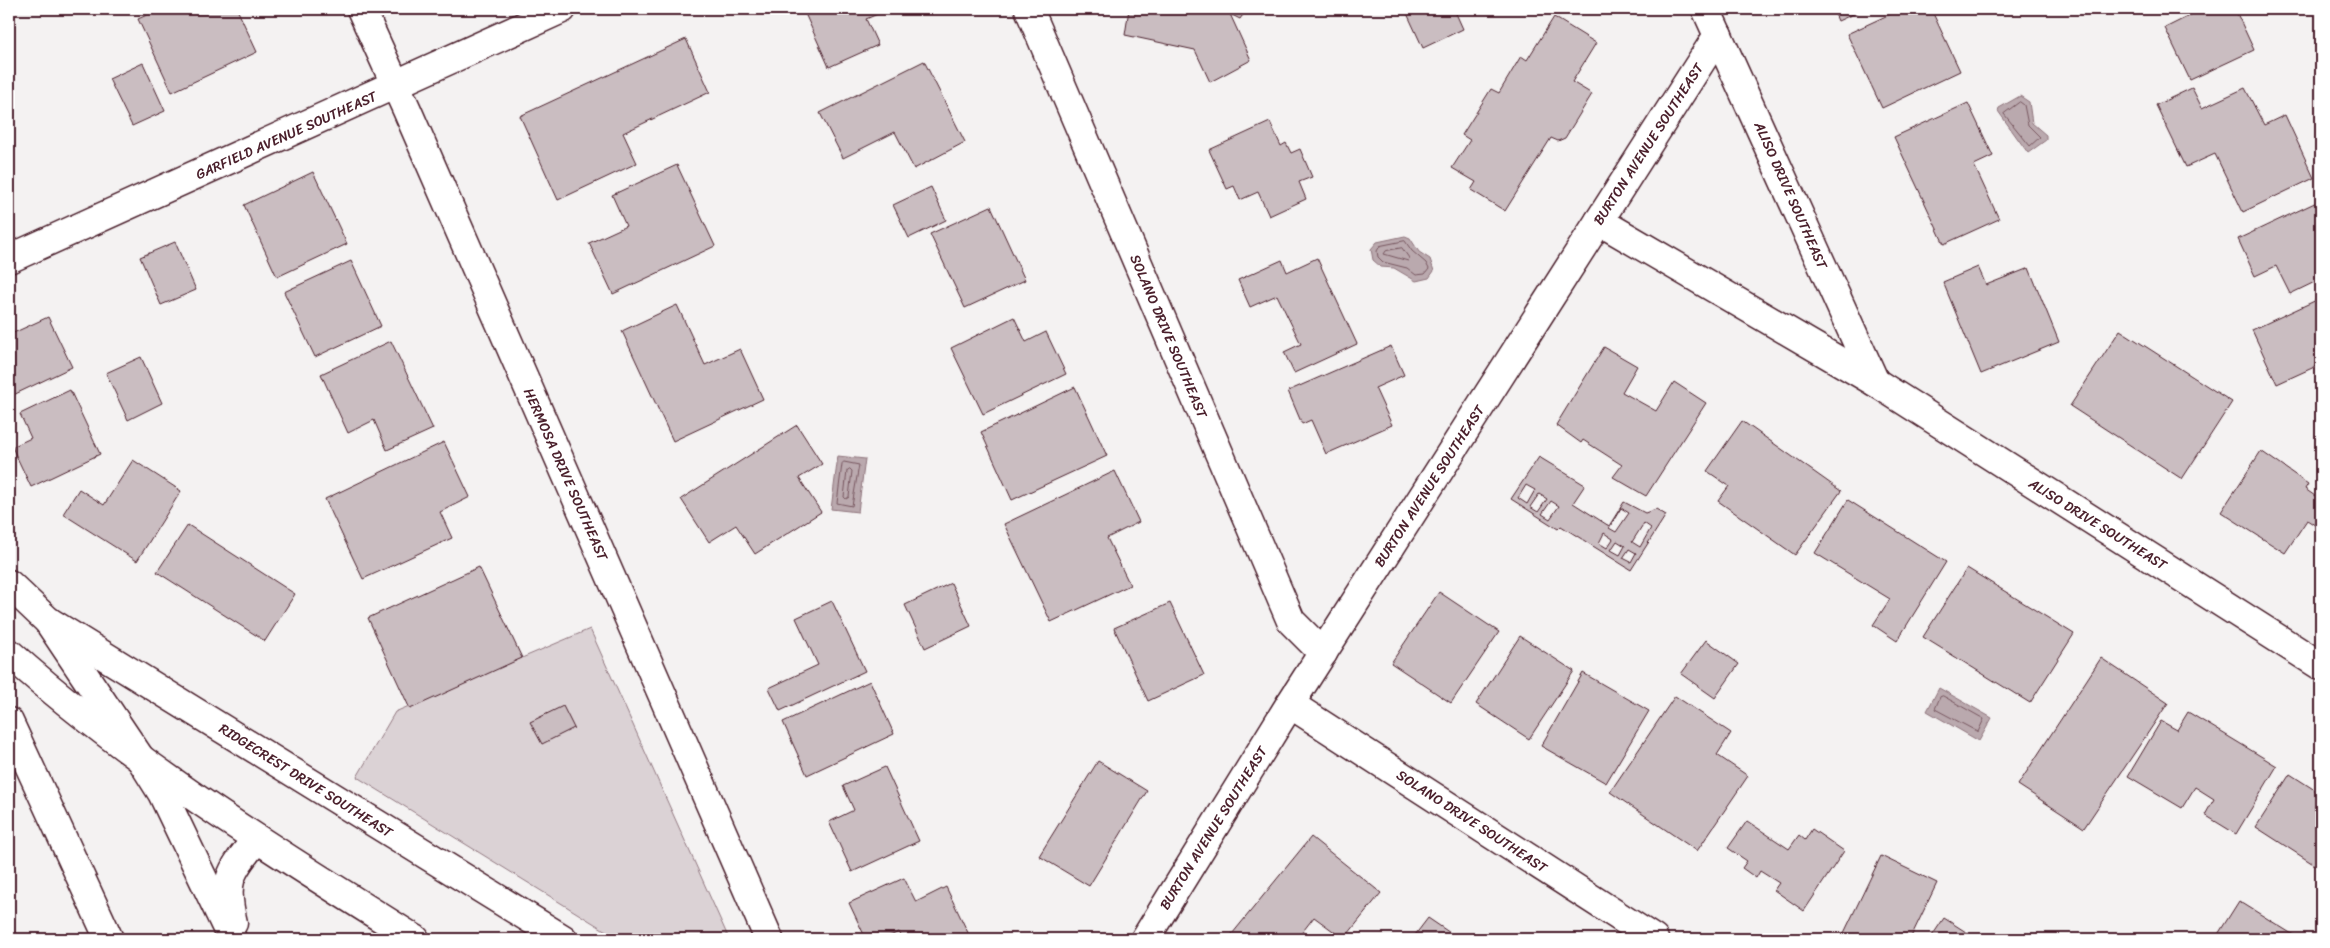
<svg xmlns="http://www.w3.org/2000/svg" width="2330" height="948" font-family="Sriracha,sans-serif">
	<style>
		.green { fill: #dbd2d5; stroke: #927880 }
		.water { fill: #baa9ae; stroke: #8d727a }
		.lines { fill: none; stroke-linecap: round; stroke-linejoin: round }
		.shore { stroke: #77565f; stroke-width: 1 }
		.building { fill: #cabdc1; stroke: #4a1f2b; fill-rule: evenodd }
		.minor-casing { stroke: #4a1f2b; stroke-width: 31 }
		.tertiary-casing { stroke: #4a1f2b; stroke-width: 31 }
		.minor { stroke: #fff; stroke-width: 28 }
		.tertiary { stroke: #fff; stroke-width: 28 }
		.labels { text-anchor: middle; stroke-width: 4.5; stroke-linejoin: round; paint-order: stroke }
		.street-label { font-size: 14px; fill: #4a1f2b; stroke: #fff }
	</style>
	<rect width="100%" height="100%" fill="#f4f2f2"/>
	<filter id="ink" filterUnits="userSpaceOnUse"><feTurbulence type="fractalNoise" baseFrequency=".02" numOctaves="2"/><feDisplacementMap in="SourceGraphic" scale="10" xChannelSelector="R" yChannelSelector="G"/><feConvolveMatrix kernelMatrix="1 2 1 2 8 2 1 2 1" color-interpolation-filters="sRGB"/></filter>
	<g filter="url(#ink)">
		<polygon class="green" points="590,629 729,939 619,939 357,777 395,712"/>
		<g class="water">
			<polygon points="2020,96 2029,102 2032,123 2046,135 2046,140 2028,153 1998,111 1999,108"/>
			<polygon points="1405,236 1410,238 1419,252 1430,259 1434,271 1429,278 1416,281 1394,268 1381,267 1373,260 1371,249 1377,242"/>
			<polygon points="838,456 865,459 858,512 831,509"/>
			<polygon points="1939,688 1992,718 1979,741 1927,711"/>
		</g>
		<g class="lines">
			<g class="shore">
				<polygon points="2020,102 2024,105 2028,125 2040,137 2030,146 2004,114"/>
				<polygon points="1405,241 1412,251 1426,263 1429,269 1425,274 1416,275 1407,268 1383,262 1378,257 1377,251 1380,246"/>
				<polygon points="1402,248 1409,258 1408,261 1384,254 1386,251"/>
				<polygon points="844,462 859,465 852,506 837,503 842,464"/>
				<polygon points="850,469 852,471 849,497 846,499 844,497 847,471"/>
				<polygon points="1943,696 1984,719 1978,732 1935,709 1940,697"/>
			</g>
		</g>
		<g class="building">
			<polygon points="160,9 237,9 257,52 172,92 138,19"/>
			<polygon points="803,9 889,9 866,19 878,45 829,67"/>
			<polygon points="1129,9 1247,9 1240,19 1230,14 1251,60 1210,82 1195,50 1125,35"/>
			<polygon points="1405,9 1454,9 1463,29 1423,48"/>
			<polygon points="1833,9 1864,9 1838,21"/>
			<polygon points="1901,9 1931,9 1960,71 1882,108 1847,34"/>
			<polygon points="2188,9 2235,9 2254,50 2190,80 2165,28 2191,15"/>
			<polygon points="1554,17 1596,43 1572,82 1592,94 1565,138 1558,141 1551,138 1505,211 1471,190 1476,182 1452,168 1470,140 1462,135 1491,89 1499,93 1521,56 1527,60"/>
			<polygon points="686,39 710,92 623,133 637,163 558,200 520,116"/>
			<polygon points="924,61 965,142 914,169 895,132 843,158 820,113"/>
			<polygon points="143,63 165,111 132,126 109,79"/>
			<polygon points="2192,88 2202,108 2245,88 2264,125 2285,115 2314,178 2243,212 2215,154 2186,167 2156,105"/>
			<polygon points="1968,103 1993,156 1974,165 1999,219 1944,244 1894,137"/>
			<polygon points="1270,122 1281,146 1286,143 1291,153 1300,149 1312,177 1299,182 1306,199 1269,216 1258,192 1240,200 1234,186 1227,189 1209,150"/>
			<polygon points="9,165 16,180 9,184"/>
			<polygon points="677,165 715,246 613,294 589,243 626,226 612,195"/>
			<polygon points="313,172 347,244 277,277 244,205"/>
			<polygon points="931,187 946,220 909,238 893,205"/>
			<polygon points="2321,200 2321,279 2290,294 2276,266 2255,276 2238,239"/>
			<polygon points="991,206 1025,280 965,308 930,234"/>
			<polygon points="175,242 196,290 161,305 140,257"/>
			<polygon points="1317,258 1357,344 1294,373 1284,352 1301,344 1277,295 1250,307 1238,280 1282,260 1287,272"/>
			<polygon points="351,261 381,326 315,357 284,292"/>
			<polygon points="1978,267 1986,285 2029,268 2059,342 1981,374 1943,282"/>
			<polygon points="2321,298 2321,364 2277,384 2252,330"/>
			<polygon points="677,305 705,365 740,349 763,399 673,441 622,331"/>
			<polygon points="48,317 72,367 9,397 9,335"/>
			<polygon points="1014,317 1026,342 1046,332 1066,374 983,414 951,348"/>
			<polygon points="2120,330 2232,402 2182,479 2070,406"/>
			<polygon points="391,341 433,429 387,450 374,420 348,433 321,374"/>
			<polygon points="1391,346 1404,375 1375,388 1392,425 1326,454 1311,420 1302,424 1288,391"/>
			<polygon points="1604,347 1637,366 1622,392 1656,411 1674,382 1706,403 1646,496 1613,477 1622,465 1583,440 1581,443 1556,425"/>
			<polygon points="141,357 162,403 128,420 106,373"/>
			<polygon points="1075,387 1107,456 1012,500 981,432"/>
			<polygon points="70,390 100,454 31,487 12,447 31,438 20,414"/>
			<polygon points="1742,421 1841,491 1795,555 1718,501 1729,486 1707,471"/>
			<polygon points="797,425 822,464 799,478 821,512 755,554 736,525 709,542 681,499"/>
			<polygon points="444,442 470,497 440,512 452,538 363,579 325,499"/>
			<polygon points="2261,451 2308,484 2305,489 2321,500 2321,529 2307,520 2285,553 2221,512"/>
			<path d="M 1539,457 L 1585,485 L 1573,503 L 1609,526 L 1624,502 L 1645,513 L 1656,509 L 1666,515 L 1631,570 L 1561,526 L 1558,529 L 1511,499 ZM 1526,485 L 1535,490 L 1527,504 L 1518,498 ZM 1539,494 L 1547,499 L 1538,512 L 1530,507 ZM 1551,501 L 1559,506 L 1550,519 L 1542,514 ZM 1621,508 L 1629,513 L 1616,532 L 1609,528 ZM 1644,523 L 1651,528 L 1640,547 L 1632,542 ZM 1604,533 L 1613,539 L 1607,548 L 1599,543 ZM 1617,541 L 1625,546 L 1620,555 L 1611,550 ZM 1629,549 L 1636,553 L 1631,562 L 1623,558 Z"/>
			<polygon points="133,460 181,491 137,561 63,514 79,489 104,505"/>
			<polygon points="1115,471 1139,522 1107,538 1130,585 1051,622 1004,524"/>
			<polygon points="1848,500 1946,562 1897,641 1873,625 1890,599 1815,553"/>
			<polygon points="188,525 295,594 265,641 157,572"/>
			<polygon points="479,567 522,658 410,709 368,618"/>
			<polygon points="1967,568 2074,634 2030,703 1923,637"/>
			<polygon points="951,583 971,626 925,648 905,605"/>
			<polygon points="1439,592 1499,632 1451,703 1391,663"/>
			<polygon points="832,601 865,671 780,711 769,688 818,665 796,618"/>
			<polygon points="1170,603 1204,675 1148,701 1114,628"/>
			<polygon points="1520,636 1574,671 1529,739 1476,704"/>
			<polygon points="1706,640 1739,664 1715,698 1681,674"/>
			<polygon points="2101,658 2168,703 2084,828 2018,785"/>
			<polygon points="1583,673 1649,711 1606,783 1541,746"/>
			<polygon points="870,681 894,734 807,775 783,722"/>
			<polygon points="1675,696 1731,733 1717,755 1748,776 1697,851 1610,792"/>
			<polygon points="563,706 574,728 542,744 530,722"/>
			<polygon points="2188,712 2277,766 2236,834 2205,815 2214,799 2195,787 2182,808 2128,776 2161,721 2177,730"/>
			<polygon points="1098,761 1147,791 1089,886 1039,856"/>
			<polygon points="885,767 919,841 852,872 829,822 854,810 843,786"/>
			<polygon points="2290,774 2321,794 2321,869 2256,827"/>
			<polygon points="1747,821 1789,849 1799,835 1805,840 1812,829 1844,851 1804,911 1774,890 1779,883 1760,871 1756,878 1742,868 1747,861 1728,848"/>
			<polygon points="1311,837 1381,893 1344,939 1314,917 1297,939 1228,939"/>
			<polygon points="1881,856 1937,883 1910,939 1853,939 1843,935"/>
			<polygon points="904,878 916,902 946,887 971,939 903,939 899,932 883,939 866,939 849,903"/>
			<polygon points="2239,901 2300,939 2215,939"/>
			<polygon points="1428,918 1459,939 1412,939"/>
			<polygon points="1944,918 1977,939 1930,939"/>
		</g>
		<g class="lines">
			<defs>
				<g id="minor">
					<polyline points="361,9 407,110 769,939"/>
					<polyline points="1029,9 1291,621 1323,653"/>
					<polyline points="1706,9 1875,382"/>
					<polyline points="1599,221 1875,382 2321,666"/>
					<polyline points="9,259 562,9"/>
					<polyline points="1290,704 1654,939"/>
					<polyline points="1145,939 1290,704 1718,35"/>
				</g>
				<g id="tertiary">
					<polyline points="9,584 48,621 142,761 162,793 232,939"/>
					<polyline points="48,621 563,939"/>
					<path d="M 9,653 C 133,764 274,851 415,939"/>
					<polyline points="9,722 109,939"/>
					<path d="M 233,923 C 223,882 229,872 256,840"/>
				</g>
			</defs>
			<use href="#minor" class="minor-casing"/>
			<use href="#tertiary" class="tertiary-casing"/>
			<use href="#minor" class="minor"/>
			<use href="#tertiary" class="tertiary"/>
		</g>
	</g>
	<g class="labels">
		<g class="street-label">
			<text transform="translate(286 135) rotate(-24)" y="5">GARFIELD AVENUE SOUTHEAST</text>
			<text transform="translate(1648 144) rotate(-57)" y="5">BURTON AVENUE SOUTHEAST</text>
			<text transform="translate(1791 195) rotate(66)" y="5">ALISO DRIVE SOUTHEAST</text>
			<text transform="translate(1169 336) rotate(67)" y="5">SOLANO DRIVE SOUTHEAST</text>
			<text transform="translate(566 474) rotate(66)" y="5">HERMOSA DRIVE SOUTHEAST</text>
			<text transform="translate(1429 486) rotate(-57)" y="5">BURTON AVENUE SOUTHEAST</text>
			<text transform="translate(2098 524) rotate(32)" y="5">ALISO DRIVE SOUTHEAST</text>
			<text transform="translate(306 780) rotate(32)" y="5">RIDGECREST DRIVE SOUTHEAST</text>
			<text transform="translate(1472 821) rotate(33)" y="5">SOLANO DRIVE SOUTHEAST</text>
			<text transform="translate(1213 828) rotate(-58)" y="5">BURTON AVENUE SOUTHEAST</text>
		</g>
	</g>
	<rect width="2330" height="948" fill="none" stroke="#fff" stroke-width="30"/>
	<rect x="15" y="15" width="2300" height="918" fill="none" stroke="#4a1f2b" stroke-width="2" filter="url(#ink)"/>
</svg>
